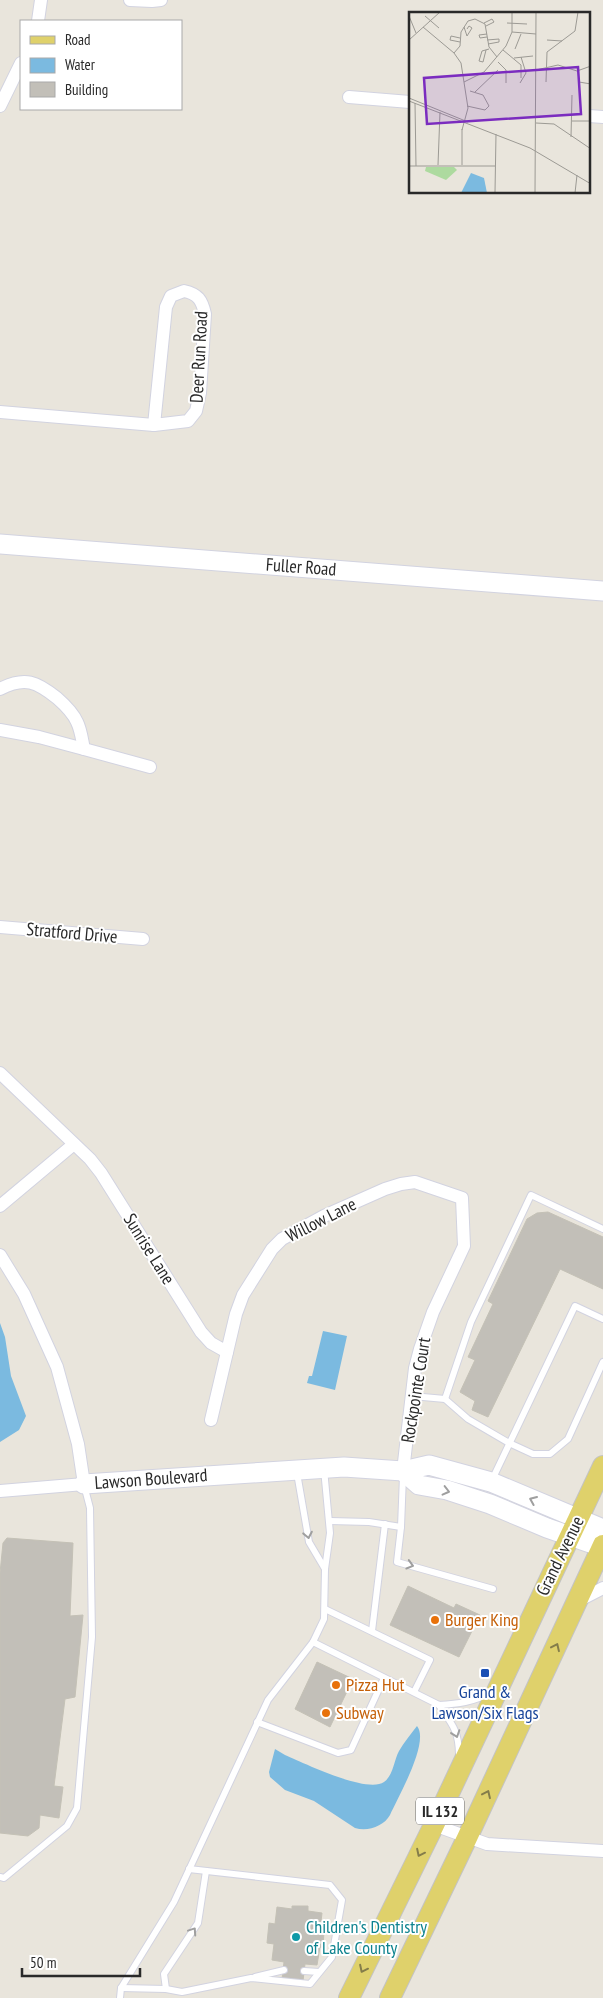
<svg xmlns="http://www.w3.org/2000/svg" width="603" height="1998" font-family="'PT Sans Narrow',sans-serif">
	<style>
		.water { fill: #7bbae0 }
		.building { fill: #c2bfb8; stroke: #c4c1b6 }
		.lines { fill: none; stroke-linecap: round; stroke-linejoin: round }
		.lane-casing { stroke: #d2d3e0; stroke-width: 8 }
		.street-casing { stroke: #d2d3e0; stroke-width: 14 }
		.secondary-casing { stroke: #d2d3e0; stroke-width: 21 }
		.primary-casing { stroke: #c3c3c3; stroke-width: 22 }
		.lane { stroke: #fff; stroke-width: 6 }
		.street { stroke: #fff; stroke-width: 12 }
		.secondary { stroke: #fff; stroke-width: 19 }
		.primary { stroke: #dfd16b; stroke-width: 20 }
		.oneway { stroke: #9f9f9f }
		.oneway2 { stroke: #847d4a }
		.food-dot { fill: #e8710a; stroke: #fff; stroke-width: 2 }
		.transit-dot { fill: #1a4fb4; stroke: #fff; stroke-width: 2 }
		.culture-dot { fill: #0f9aa8; stroke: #fff; stroke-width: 2 }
		.labels { text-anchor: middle; stroke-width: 4; stroke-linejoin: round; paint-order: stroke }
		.shield { fill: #fff; stroke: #696969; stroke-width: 1 }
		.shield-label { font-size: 16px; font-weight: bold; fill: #292929 }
		.street-label { font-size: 18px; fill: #292929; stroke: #fff }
		.food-label { font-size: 18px; fill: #c56008; stroke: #fff; text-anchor: start }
		.transit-label { font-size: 18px; fill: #164399; stroke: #fff }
		.culture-label { font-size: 18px; fill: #0d838f; stroke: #fff; text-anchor: start }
		.inset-road { fill: none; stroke: #9c9a94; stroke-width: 1 }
		.view { fill: #7b2cbf; fill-opacity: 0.15; stroke: #7b2cbf; stroke-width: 2.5 }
		.inset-edge { fill: none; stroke: #292929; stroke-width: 2.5 }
	</style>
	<rect width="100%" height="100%" fill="#e9e5dc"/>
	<g class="water">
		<polygon points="0,1323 5,1337 11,1376 26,1416 19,1430 0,1442"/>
		<polygon points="323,1331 347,1336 335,1390 307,1383 309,1376 312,1376"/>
		<path d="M 417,1726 C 430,1742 398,1797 390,1815 C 384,1826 368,1832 355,1828 L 314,1801 L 285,1790 L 270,1777 L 269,1772 L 275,1749 L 285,1755 C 304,1763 367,1794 384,1782 C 393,1776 394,1760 399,1751 C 404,1742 411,1734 417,1726 Z"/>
	</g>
	<g class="building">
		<polygon points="548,1212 603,1237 603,1289 560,1269 488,1417 472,1410 475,1401 460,1392 475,1360 468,1357 493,1304 488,1301 527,1219 537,1213"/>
		<polygon points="7,1538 73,1543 70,1616 83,1615 75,1697 65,1699 54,1786 63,1787 59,1818 40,1815 39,1828 28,1836 0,1833 0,1573 3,1543"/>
		<polygon points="408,1586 454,1608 456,1604 480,1615 459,1657 390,1625"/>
		<polygon points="317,1662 353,1679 330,1727 295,1709"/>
		<polygon points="292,1906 308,1906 308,1911 322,1913 320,1930 324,1930 323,1948 320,1947 317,1965 305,1964 303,1981 282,1979 284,1962 272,1960 274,1944 267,1943 269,1923 275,1924 277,1907 292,1909"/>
	</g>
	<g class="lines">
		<defs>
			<g id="lane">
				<polyline points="412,1396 445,1399 468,1419 509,1443 533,1454 550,1454 568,1439 603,1362"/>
				<polyline points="445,1399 471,1322 531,1195 603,1229"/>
				<polyline points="297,1473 309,1542 325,1569"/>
				<polyline points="403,1476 401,1527 397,1562 493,1589"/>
				<polyline points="492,1480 575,1306 603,1319"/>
				<polyline points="330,1521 369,1522 401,1527"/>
				<polyline points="325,1609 430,1660 414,1692"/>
				<polyline points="372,1631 385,1524"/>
				<path d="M 313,1642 L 439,1705 C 458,1704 473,1702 490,1693"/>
				<path d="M 439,1705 C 452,1724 459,1731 459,1755"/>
				<polyline points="257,1722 338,1753 351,1750 384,1678"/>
				<polyline points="0,1877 4,1878 67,1826 77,1808 92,1637 90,1508 84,1485"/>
				<polyline points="304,1971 319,1972"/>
				<polyline points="255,1977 284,1970"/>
				<polyline points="121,1988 166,1989 182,1992 251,1978 310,1984 332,1957 342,1900 330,1885 189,1869"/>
				<polyline points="166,1989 164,1974 198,1923 206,1871"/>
				<polyline points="120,1998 121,1988 174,1902 268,1700 313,1642 324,1619 325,1569 330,1533 324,1469"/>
			</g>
			<g id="street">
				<polyline points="130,0 152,1 161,0"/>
				<polyline points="38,21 41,0"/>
				<polyline points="349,97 410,102"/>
				<polyline points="0,106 21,63"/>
				<polyline points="589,116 603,117"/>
				<path d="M 184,291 C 198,294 202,300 205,314 L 200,393 L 196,411 L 188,421 L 154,425 L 166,307 L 171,296 Z"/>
				<polyline points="0,412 154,425"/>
				<path d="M 0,689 C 25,676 37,682 57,698 C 65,705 73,713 77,722 C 81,730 82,740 84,749 L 150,767"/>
				<polyline points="0,730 39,737 84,749"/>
				<polyline points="0,927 143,939"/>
				<polyline points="0,1073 90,1159 101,1173 201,1332 211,1343 227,1352"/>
				<polyline points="0,1206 74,1144"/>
				<polyline points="0,1255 24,1294 57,1367 78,1444 84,1484 0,1491"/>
				<polyline points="211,1420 236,1314 243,1295 272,1249 282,1239 324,1216 385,1189 401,1184 415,1182 462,1198 464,1246 433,1312 420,1349 415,1368 403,1471"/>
				<polyline points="576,1602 603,1588"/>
				<polyline points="434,1825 487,1844 603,1851"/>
			</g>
			<g id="secondary">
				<polyline points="0,544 603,591"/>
				<polyline points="403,1471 419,1485 447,1490 490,1504 547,1528 602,1547"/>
				<polyline points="84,1484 344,1467 403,1471 429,1465 491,1482 603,1529"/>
			</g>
			<g id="primary">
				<polyline points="349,1998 434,1825 603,1466"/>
				<polyline points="390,1998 467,1838 603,1545"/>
			</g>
		</defs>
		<use href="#lane" class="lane-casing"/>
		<use href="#street" class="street-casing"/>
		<use href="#secondary" class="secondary-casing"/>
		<use href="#primary" class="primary-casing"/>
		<use href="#lane" class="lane"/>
		<use href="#street" class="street"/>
		<use href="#secondary" class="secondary"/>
		<use href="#primary" class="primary"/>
	</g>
	<defs><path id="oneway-chevron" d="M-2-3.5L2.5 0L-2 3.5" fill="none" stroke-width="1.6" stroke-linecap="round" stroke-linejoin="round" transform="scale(1.25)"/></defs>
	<g class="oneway">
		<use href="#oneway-chevron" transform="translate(446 1491) rotate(14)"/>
		<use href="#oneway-chevron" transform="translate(533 1500) rotate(-157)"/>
		<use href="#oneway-chevron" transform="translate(308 1535) rotate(79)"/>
		<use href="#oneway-chevron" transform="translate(410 1565) rotate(16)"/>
		<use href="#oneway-chevron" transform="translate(456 1734) rotate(71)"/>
		<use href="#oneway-chevron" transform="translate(193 1931) rotate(-56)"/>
	</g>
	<g class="oneway2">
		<use href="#oneway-chevron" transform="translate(556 1647) rotate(-65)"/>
		<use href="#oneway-chevron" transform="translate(487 1794) rotate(-65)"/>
		<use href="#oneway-chevron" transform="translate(420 1853) rotate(116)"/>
		<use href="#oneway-chevron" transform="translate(363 1969) rotate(116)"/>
	</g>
	<g class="food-dot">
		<circle cx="435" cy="1620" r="5"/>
		<circle cx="336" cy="1685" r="5"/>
		<circle cx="326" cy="1713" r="5"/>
	</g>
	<rect class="transit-dot" x="480" y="1668" width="10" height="10" rx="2.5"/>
	<circle class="culture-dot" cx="296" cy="1937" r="5"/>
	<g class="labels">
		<rect class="shield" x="416" y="1797.5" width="48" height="27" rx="4"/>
		<g class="shield-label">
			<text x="440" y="1817">IL 132</text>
		</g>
		<g class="street-label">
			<text transform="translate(199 357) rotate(-87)" y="6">Deer Run Road</text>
			<text transform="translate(301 567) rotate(4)" y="6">Fuller Road</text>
			<text transform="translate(72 933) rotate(5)" y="6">Stratford Drive</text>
			<text transform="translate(321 1220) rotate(-27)" y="6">Willow Lane</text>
			<text transform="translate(149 1249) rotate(58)" y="6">Sunrise Lane</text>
			<text transform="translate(416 1390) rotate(-81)" y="6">Rockpointe Court</text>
			<text transform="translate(151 1479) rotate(-4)" y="6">Lawson Boulevard</text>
			<text transform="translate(560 1556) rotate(-64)" y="6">Grand Avenue</text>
		</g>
		<g class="food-label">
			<text x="445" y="1626">Burger King</text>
			<text x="346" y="1691">Pizza Hut</text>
			<text x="336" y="1719">Subway</text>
		</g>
		<g class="transit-label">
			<text x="485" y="1698">Grand &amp;<tspan x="485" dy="21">Lawson/Six Flags</tspan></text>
		</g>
		<g class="culture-label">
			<text x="306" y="1933">Children's Dentistry<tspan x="306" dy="21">of Lake County</tspan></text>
		</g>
	</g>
	<g transform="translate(409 12)">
		<rect width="181" height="181" fill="#e9e5dc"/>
		<path d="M 17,155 L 45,155 L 48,158 L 37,168 L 16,159 Z" fill="#adda9f"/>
		<path d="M 62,161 L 75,166 L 78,181 L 52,181 Z" fill="#7bbae0"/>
		<path class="inset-road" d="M 0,4 L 7,21M 16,4 L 30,16M 75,11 L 83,7 L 85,10 L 77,14M 98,11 L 118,12M 14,15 L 45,41 L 52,51 L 59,96 L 53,118M 55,15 L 58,24 L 63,16 L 60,14 L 58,17M 103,20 L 127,22M 78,22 L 70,23 L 71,26 L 78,25M 0,28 L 31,0M 78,28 L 90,27 L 90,30 L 79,32M 138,28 L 153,29M 51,30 L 41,28 L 42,24 L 51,26M 106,37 L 112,22M 77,38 L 74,50 L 70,49 L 73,39 L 80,37M 94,38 L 112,53 L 112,66M 45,41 L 51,34 L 52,20 L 59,9 L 66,7 L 76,12 L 80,35 L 88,45M 105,46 L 124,44M 89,50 L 97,58 L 97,71M 127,58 L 149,53 L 168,59 L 182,54M 169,59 L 170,70 L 182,72M 55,70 L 75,60 L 97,34 L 103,20 L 103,0M 137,70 L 138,40 L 166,19 L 169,0M 111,71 L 117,61 L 112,45M 66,80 L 89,58M 0,86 L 59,110M 0,89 L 121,136 L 182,172M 6,91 L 7,154M 58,94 L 76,98 L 80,94 L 74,83 L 61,79M 163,109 L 182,109M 127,111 L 145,112 L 182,137M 53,117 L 53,153M 162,125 L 163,83M 29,153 L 31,100M 0,154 L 86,154M 86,180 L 87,122M 126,181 L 127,0M 166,181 L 168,163"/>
		<path class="view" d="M 169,55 L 172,102 L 18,112 L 15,66 Z"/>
		<rect width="181" height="181" class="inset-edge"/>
	</g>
	<rect x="20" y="20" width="162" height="90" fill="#ffffff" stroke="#a9a9a9"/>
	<rect x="30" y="36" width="25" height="8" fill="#dfd16b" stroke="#a9a9a9"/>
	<text x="65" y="45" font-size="15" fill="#292929">Road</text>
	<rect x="30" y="58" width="25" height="15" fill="#7bbae0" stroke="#a9a9a9"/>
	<text x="65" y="70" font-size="15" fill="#292929">Water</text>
	<rect x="30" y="82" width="25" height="15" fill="#c2bfb8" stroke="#a9a9a9"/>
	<text x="65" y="95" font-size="15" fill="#292929">Building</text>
	<path d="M22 1968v8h118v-8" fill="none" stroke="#292929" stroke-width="2.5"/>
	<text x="30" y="1968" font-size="15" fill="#292929" stroke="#ffffff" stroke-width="4" paint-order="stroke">50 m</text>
</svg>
